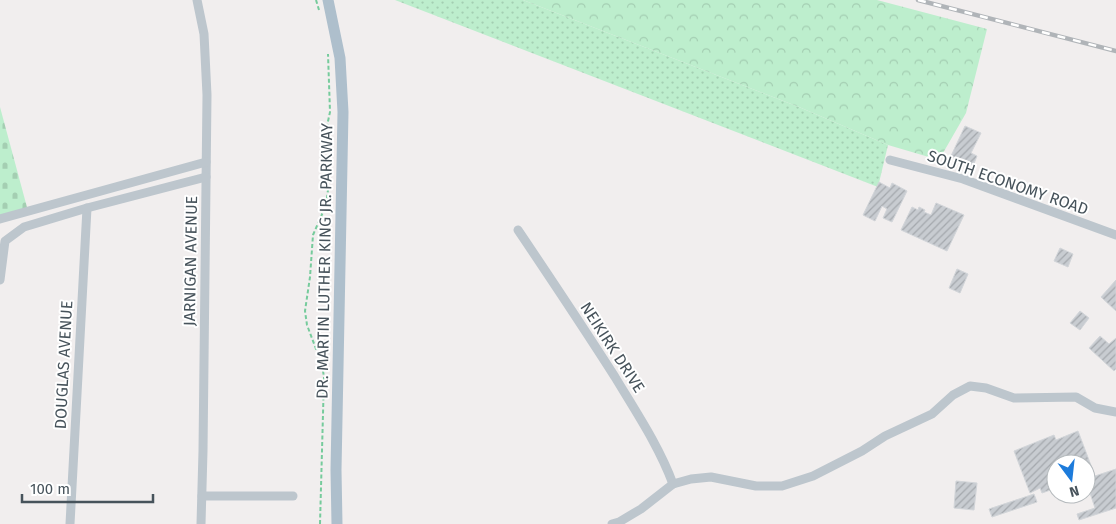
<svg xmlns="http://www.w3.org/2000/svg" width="1116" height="524" font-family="'Fira Sans',sans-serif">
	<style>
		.green { fill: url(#green-dots) }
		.forest { fill: url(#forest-crowns) }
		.cemetery { fill: url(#cemetery-stones) }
		.building { fill: url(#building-hatch); stroke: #d2d5d9 }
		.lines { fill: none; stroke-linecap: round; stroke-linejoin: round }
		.path { stroke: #76cb9c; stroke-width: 2; stroke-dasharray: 4 2.5; stroke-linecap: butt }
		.minor { stroke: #bdc6cd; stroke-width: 9 }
		.major { stroke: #aebfcc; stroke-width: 11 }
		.rail-casing { stroke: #b0b4b8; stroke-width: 4.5 }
		.rail { stroke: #fff; stroke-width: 2.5; stroke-dasharray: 8; stroke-linecap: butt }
		.labels { text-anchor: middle; stroke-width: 4; stroke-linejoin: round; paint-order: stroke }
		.street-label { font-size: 16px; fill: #47535b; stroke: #fff }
	</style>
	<defs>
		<pattern id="green-dots" width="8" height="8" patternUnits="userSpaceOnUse" patternTransform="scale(1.25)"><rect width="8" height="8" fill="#bdeecd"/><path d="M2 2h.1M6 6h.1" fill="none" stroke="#a4ceb2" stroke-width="1.8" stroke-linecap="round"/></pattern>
		<pattern id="forest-crowns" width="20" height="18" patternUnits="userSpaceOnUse" patternTransform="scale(1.25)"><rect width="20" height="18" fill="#bdeecd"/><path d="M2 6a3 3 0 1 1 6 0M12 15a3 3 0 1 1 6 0" fill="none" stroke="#a4ceb2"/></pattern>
		<pattern id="cemetery-stones" width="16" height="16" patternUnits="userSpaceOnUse" patternTransform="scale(1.25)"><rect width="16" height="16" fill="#bdeecd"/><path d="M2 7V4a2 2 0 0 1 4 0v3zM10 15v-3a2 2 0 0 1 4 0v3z" fill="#a4ceb2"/></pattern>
		<pattern id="building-hatch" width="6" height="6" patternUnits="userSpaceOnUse" patternTransform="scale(1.25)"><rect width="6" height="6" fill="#c8ccd1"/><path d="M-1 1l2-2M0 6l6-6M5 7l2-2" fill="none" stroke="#a4a8ad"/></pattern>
	</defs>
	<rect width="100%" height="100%" fill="#f1eeee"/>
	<polygon class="green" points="395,0 523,0 799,107 888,145 878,187"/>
	<polygon class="forest" points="523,0 877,0 987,29 966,113 939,160 888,145 799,107"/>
	<polygon class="cemetery" points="0,107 28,211 0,219"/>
	<g class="building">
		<polygon points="965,126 981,133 971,153 977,156 973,166 951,156"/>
		<polygon points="879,182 890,188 892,183 907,191 892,222 883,218 887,209 882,206 875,221 863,215"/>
		<polygon points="936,203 964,215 947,251 901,230 912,207 918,210 919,207 925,210 924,212 931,215"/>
		<polygon points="1060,248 1073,254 1068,267 1054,261"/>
		<polygon points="957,269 968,274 960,293 949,288"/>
		<polygon points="1116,280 1116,311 1101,297"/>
		<polygon points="1080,311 1089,318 1080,330 1070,323"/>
		<polygon points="1100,336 1109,344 1116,338 1116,369 1114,371 1089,348"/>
		<polygon points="1078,431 1095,476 1116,469 1116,508 1079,520 1077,514 1095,508 1086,481 1088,478 1086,464 1056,464 1056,488 1042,493 1040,488 1030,493 1014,451 1054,435 1056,440"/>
		<polygon points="956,481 977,483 974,510 954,508"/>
		<polygon points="1034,494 1037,502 992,517 989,509"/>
	</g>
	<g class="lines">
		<g class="path">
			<polyline points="316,0 319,10"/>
			<polyline points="320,524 324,377 322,365 307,325 305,311 310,277 313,235 326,205 328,190 324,140 330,112 328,54"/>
		</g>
		<g class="minor">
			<polyline points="197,0 204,34 207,95 203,451 201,524"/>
			<polyline points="890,160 963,179 1116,235"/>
			<polyline points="0,219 206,162"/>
			<path d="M 518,230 C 551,279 583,327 615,377 C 636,412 659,446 673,484"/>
			<polyline points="0,280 5,241 24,227 87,208 206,177"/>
			<polyline points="202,496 293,496"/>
			<polyline points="70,524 87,208"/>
			<polyline points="612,524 619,522 641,509 673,484 691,479 711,477 756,486 782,486 813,476 862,451 885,436 932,414 953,395 970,386 986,388 1014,398 1076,397 1095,408 1116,412"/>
		</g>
		<polyline class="major" points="328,0 340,58 343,112 336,470 337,524"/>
		<defs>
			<polyline id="rail" points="918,0 1116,51"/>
		</defs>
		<use href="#rail" class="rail-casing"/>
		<use href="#rail" class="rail"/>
	</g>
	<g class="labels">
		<g class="street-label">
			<text transform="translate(1008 182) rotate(19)" y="6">SOUTH ECONOMY ROAD</text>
			<text transform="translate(190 261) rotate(-89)" y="6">JARNIGAN AVENUE</text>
			<text transform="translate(324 261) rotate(-89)" y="6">DR. MARTIN LUTHER KING JR. PARKWAY</text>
			<text transform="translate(613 347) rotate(57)" y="6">NEIKIRK DRIVE</text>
			<text transform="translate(63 365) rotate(-87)" y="6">DOUGLAS AVENUE</text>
		</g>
	</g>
	<g transform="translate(1071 479) rotate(165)"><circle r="24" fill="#ffffff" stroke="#b5babd"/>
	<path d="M0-4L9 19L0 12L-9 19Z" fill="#1d7bdb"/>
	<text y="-8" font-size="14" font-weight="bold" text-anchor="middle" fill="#47535b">N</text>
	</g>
	<path d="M22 494v8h131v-8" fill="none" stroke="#47535b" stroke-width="2.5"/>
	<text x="30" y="494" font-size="15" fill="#47535b" stroke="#ffffff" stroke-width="4" paint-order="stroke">100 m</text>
</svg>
